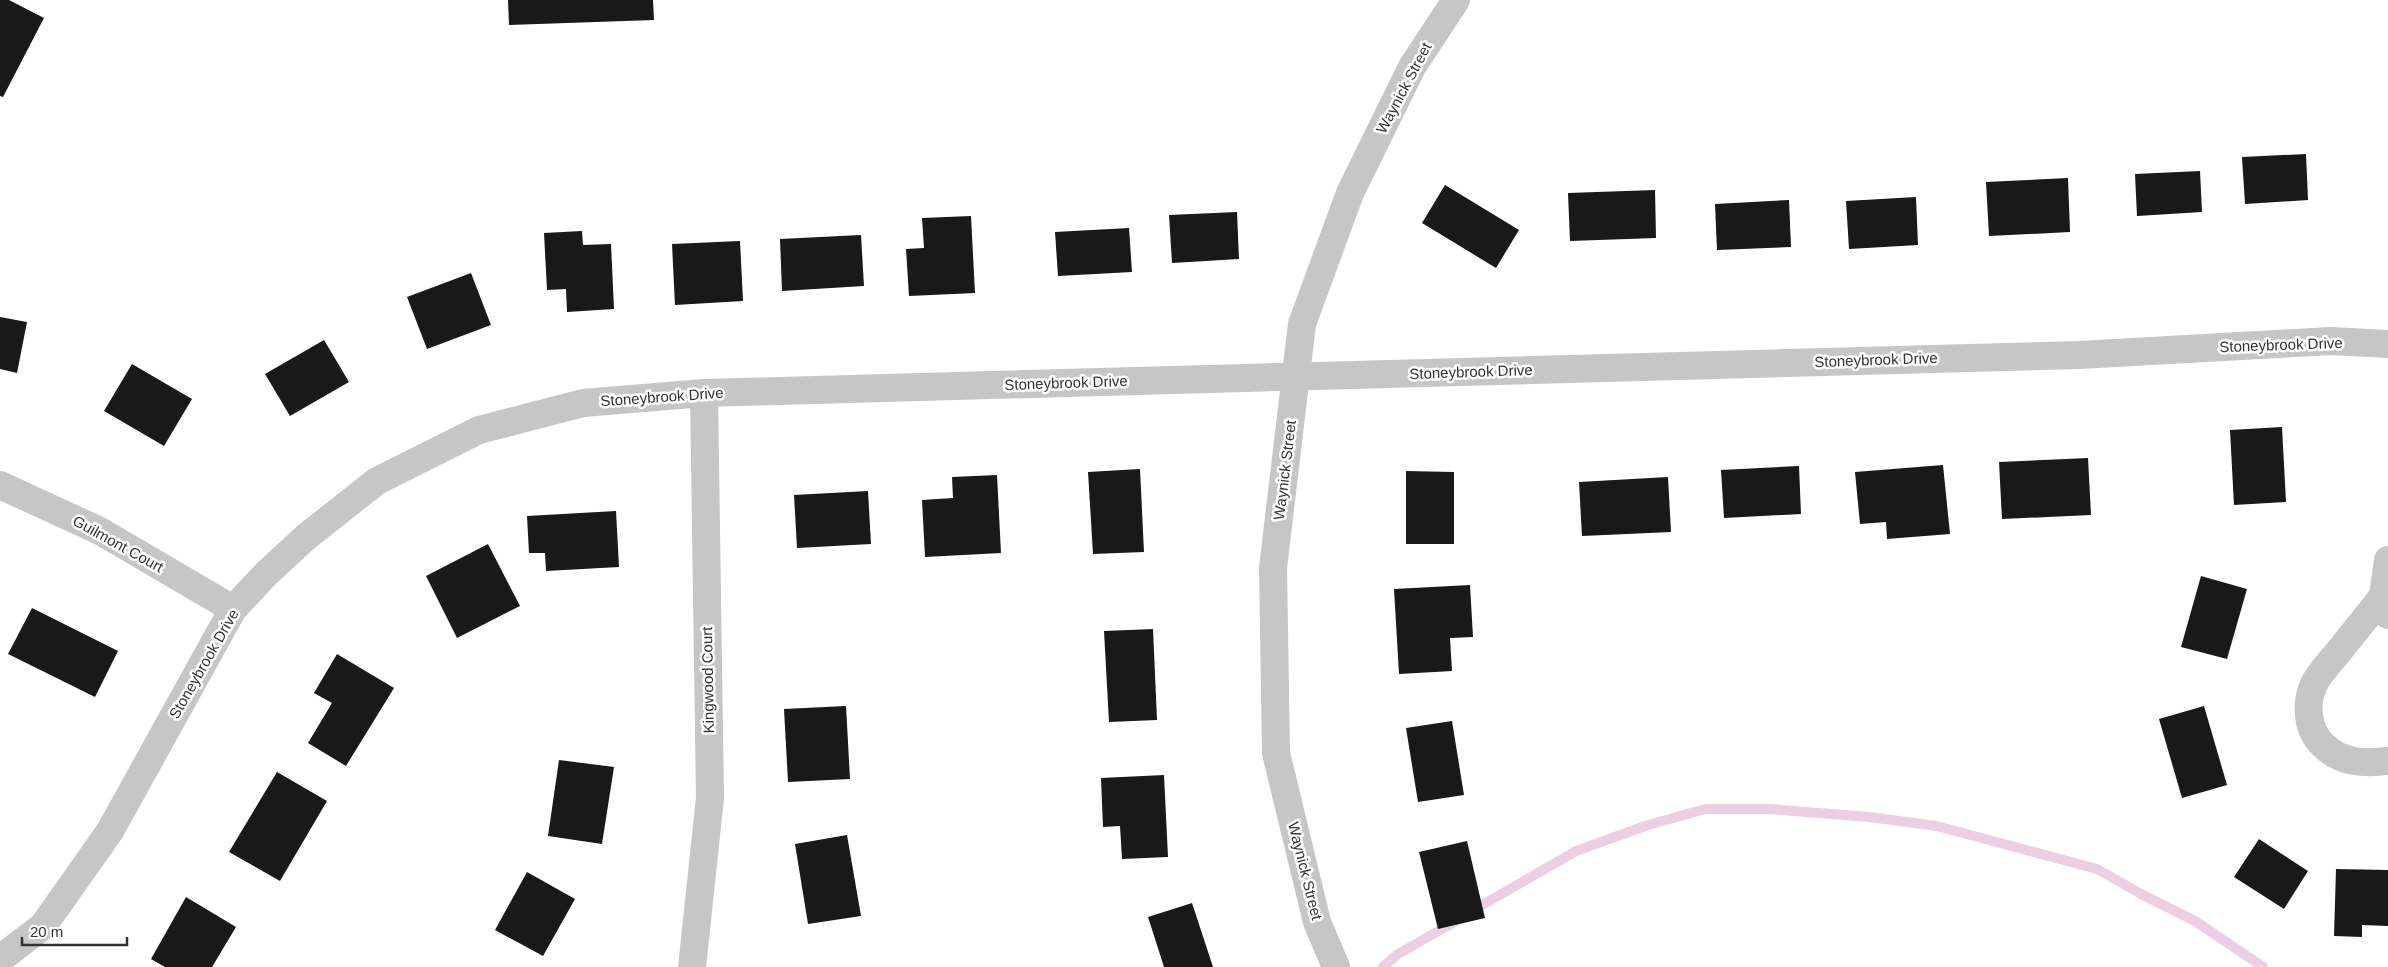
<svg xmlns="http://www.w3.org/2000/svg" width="2388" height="967" font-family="Arial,sans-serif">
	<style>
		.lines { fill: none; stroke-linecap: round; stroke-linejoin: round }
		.stream { stroke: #eccfe4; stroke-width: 10 }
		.building { fill: #191919 }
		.street { stroke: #c6c6c6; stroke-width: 28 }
		.labels { text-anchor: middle; stroke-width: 5; stroke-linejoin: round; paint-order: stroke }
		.street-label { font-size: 15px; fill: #323232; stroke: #fff }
	</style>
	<rect width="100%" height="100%" fill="#fff"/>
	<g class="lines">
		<g class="stream">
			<polyline points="1470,912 1576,851 1648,825 1705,809 1769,809 1869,817 1937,826 2097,869 2143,895 2195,921 2263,967"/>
			<polyline points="1383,967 1398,954 1456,921"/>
		</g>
	</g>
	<g class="building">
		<polygon points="0,0 9,0 44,18 3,97 0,96"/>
		<polygon points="508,0 653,0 654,20 509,25"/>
		<polygon points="2306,154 2308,200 2245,204 2242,157"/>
		<polygon points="2200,171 2202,212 2137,216 2135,174"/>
		<polygon points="2068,178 2070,232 1989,236 1986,182"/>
		<polygon points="1445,185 1519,230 1496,268 1422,223"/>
		<polygon points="1655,190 1656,238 1570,241 1568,193"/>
		<polygon points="1916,197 1918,245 1849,249 1846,201"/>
		<polygon points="1789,200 1791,247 1717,250 1715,204"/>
		<polygon points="1237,212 1239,259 1172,263 1169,215"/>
		<polygon points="971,216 975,293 909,296 906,249 924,248 922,218"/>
		<polygon points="1129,228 1132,272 1058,276 1055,232"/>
		<polygon points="582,231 583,245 611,244 614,309 567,312 566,289 547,290 544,233"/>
		<polygon points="861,235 864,286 782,291 780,239"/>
		<polygon points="740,241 743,301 675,305 672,244"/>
		<polygon points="471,273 491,325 427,349 407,297"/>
		<polygon points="0,317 27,322 17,373 0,369"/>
		<polygon points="324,340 349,382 290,416 265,374"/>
		<polygon points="132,364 192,399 164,446 104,411"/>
		<polygon points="2282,427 2286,502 2234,505 2230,430"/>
		<polygon points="2088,458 2091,515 2002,519 1999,462"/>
		<polygon points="1943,465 1950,534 1887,539 1886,522 1860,524 1855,472"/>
		<polygon points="1799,466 1801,514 1724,518 1721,470"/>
		<polygon points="1140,469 1144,552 1093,554 1088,472"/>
		<polygon points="1406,471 1454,472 1454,544 1406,544"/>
		<polygon points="997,475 1001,553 925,557 922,500 953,498 952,477"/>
		<polygon points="1668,477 1671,532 1582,536 1579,482"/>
		<polygon points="868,491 871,544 797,548 794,495"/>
		<polygon points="616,511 619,567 546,571 545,553 529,553 527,516"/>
		<polygon points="488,544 520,606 457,638 426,576"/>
		<polygon points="2201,576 2247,589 2227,659 2181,647"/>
		<polygon points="1470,585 1473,637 1450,638 1452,671 1399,674 1394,589"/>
		<polygon points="32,608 118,651 95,697 8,654"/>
		<polygon points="1153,629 1157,720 1109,722 1104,631"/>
		<polygon points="337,654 394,688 346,766 308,743 332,703 314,693"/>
		<polygon points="846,706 850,779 788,782 784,709"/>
		<polygon points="2204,706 2227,785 2182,798 2159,719"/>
		<polygon points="1452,721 1464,795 1418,802 1406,728"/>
		<polygon points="559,760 614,767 602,844 548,836"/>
		<polygon points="277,772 327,801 280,881 229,852"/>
		<polygon points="1164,775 1168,857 1122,859 1120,826 1103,827 1101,778"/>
		<polygon points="847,835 861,916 808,924 795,844"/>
		<polygon points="2259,839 2308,871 2284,909 2234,877"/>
		<polygon points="1467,841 1485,918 1438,929 1419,852"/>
		<polygon points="2336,869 2388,870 2388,926 2362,925 2362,937 2334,936"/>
		<polygon points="527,872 575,899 543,956 495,930"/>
		<polygon points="186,897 236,927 212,967 165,967 151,959"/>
		<polygon points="1192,903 1213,967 1164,967 1148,917"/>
	</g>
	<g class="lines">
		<g class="street">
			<polyline points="0,485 100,531 233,609"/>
			<path d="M 2383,596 C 2369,614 2354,632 2340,650 C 2331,661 2320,672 2314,684 C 2305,704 2307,730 2323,745 C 2341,763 2364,764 2388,761"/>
			<polyline points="2388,615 2383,596 2388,560"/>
			<polyline points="0,959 43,926 110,831 233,609 266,574 306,537 377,481 479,430 583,403 704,393 2079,355 2331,341 2388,344"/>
			<polyline points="692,967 710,798 704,393"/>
			<polyline points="1336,967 1317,922 1276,753 1273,568 1302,324 1350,193 1412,67 1456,0"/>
		</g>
	</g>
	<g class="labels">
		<g class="street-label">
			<text transform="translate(1404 88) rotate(-62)" y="5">Waynick Street</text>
			<text transform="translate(2281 345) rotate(-2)" y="5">Stoneybrook Drive</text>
			<text transform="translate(1876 360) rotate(-2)" y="5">Stoneybrook Drive</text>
			<text transform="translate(1471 372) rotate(-2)" y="5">Stoneybrook Drive</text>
			<text transform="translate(1066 383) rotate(-2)" y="5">Stoneybrook Drive</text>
			<text transform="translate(662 397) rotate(-4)" y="5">Stoneybrook Drive</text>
			<text transform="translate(1285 470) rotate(-83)" y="5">Waynick Street</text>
			<text transform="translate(118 544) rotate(29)" y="5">Guilmont Court</text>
			<text transform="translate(204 664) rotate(-60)" y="5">Stoneybrook Drive</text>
			<text transform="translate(708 680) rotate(-91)" y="5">Kingwood Court</text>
			<text transform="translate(1305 871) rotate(76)" y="5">Waynick Street</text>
		</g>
	</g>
	<path d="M22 937v8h105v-8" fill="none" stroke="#323232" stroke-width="2.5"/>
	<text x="30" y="937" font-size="15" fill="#323232" stroke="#ffffff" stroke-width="4" paint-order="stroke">20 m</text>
</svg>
